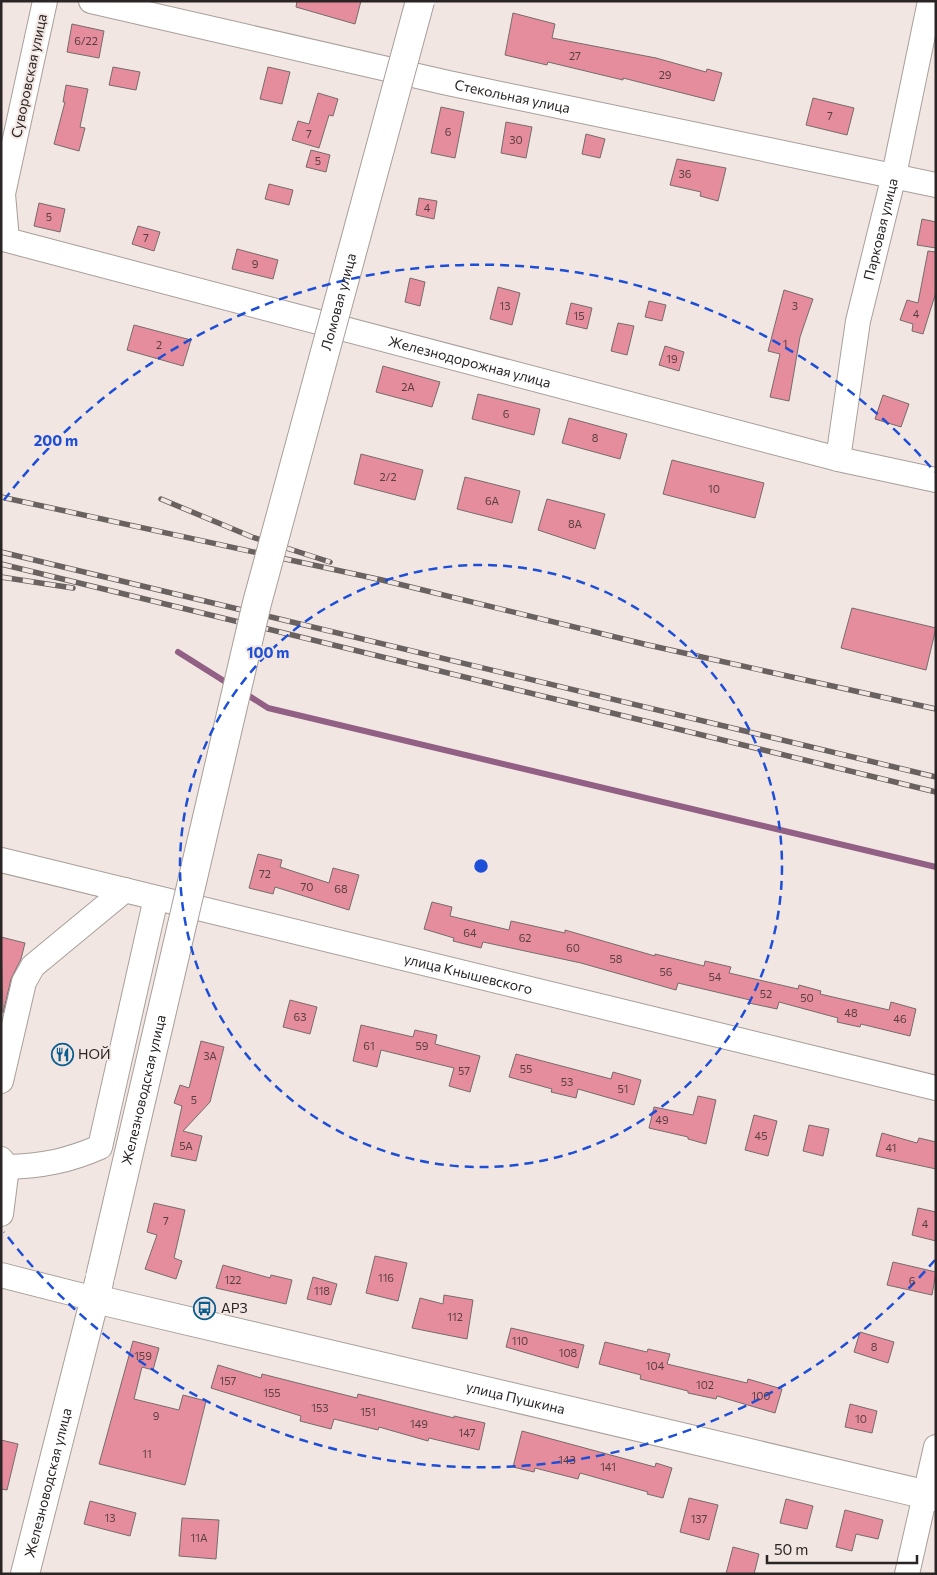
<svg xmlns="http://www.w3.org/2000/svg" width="937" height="1575" font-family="Commissioner,sans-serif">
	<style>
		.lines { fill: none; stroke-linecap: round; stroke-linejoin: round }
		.stream { stroke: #926084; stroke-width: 6 }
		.building { fill: #e58d9d; stroke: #766b6c }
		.minor-casing { stroke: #a89e9a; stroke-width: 26 }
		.major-casing { stroke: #a89e9a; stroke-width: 30 }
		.minor { stroke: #fff; stroke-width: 24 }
		.major { stroke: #fff; stroke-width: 28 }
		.rail-casing { stroke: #696260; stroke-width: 5.5 }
		.rail { stroke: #f2e6e2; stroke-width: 4; stroke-dasharray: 11; stroke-linecap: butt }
		.major-bridge-casing { stroke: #a89e9a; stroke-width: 30; stroke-linecap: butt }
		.major-bridge { stroke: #fff; stroke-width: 28 }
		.ring { fill: none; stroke: #1d4ed8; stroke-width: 2.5; stroke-dasharray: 9 6 }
		.labels { text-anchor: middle; stroke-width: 4; stroke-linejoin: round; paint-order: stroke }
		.number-label { font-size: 11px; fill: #593f42 }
		.street-label { font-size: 14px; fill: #2a2524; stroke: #f2e6e2 }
		.poi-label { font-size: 14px; fill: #2a2524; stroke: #f2e6e2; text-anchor: start }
		.centre { fill: #1d4ed8; stroke: #f2e6e2; stroke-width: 2.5 }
		.ring-label { font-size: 15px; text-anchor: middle; font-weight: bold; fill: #1d4ed8; stroke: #f2e6e2; stroke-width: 4; stroke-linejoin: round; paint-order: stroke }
	</style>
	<rect width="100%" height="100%" fill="#f2e6e2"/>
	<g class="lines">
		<g class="stream">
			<polyline points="178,652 232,686"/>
			<polyline points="243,692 268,708 936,867"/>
		</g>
	</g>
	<g class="building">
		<polygon points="297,1 361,1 355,24 296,7"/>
		<polygon points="513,13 555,24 552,38 656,58 706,72 707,69 722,73 714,101 623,78 623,80 548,62 547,65 505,55"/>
		<polygon points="72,24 104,31 99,58 67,52"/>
		<polygon points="113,67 140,72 136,90 109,85"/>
		<polygon points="268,67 290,72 282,104 260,99"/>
		<polygon points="66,85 88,89 80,127 85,128 79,151 54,144 65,102 63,102"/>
		<polygon points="318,93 338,99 333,116 329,115 319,148 292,140 298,121 309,124"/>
		<polygon points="813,98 854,108 847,135 806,125"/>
		<polygon points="441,107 464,112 455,158 431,153"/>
		<polygon points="506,122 532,127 526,158 501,153"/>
		<polygon points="586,134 605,139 600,158 582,154"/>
		<polygon points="311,150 330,155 326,172 306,167"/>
		<polygon points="677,159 726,168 718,201 700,196 701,192 670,185"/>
		<polygon points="269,184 293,190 289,205 265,199"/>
		<polygon points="419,198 437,201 434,219 416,215"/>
		<polygon points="39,203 65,209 60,232 34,226"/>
		<polygon points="922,219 936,222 936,248 917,245"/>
		<polygon points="138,226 160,232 154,251 132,244"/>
		<polygon points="237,249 278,260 273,279 232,269"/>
		<polygon points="928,251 936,252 936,292 923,334 912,331 913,324 900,320 907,300 918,303"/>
		<polygon points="410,278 425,282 420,306 405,302"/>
		<polygon points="498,287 520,293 512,325 490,319"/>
		<polygon points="784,290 813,299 800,337 789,401 770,397 780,354 768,351"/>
		<polygon points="649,301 666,305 662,321 645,317"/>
		<polygon points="571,303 592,308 587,329 566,324"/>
		<polygon points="618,323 634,326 627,355 611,351"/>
		<polygon points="134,325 191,340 183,366 127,350"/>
		<polygon points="665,346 684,352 679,371 659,365"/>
		<polygon points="383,366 440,382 432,407 376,392"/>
		<polygon points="478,394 540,409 534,435 472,419"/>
		<polygon points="883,395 909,404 901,427 875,419"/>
		<polygon points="569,418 627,434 620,459 562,443"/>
		<polygon points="361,454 423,470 415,500 354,484"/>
		<polygon points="672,460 764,483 755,518 663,494"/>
		<polygon points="465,477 520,491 512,523 457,509"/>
		<polygon points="547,499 605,514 595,549 538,530"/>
		<polygon points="852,608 936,628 926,670 841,648"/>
		<polygon points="258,854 282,860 280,867 329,883 333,868 359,875 349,910 275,887 273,894 249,888"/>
		<polygon points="432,902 452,907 450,916 509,930 511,921 565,933 565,930 655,956 655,954 704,966 705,961 731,967 729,973 798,989 799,985 821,991 820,994 889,1010 891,1002 916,1009 910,1036 861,1024 860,1027 837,1022 838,1018 779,1002 777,1009 749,1003 750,1000 678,983 676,990 581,963 483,942 481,948 453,941 454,938 424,929"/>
		<polygon points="1,937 25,943 21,959 11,979 3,1013"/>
		<polygon points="290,1000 317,1007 310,1034 283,1027"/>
		<polygon points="361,1025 413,1037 415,1030 437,1035 435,1044 480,1056 470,1092 449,1086 454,1068 381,1050 377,1067 353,1061"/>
		<polygon points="201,1041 224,1047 210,1102 183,1131 202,1136 196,1161 171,1156 182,1106 174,1103 180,1085 189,1088"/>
		<polygon points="516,1054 611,1079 613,1072 641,1080 634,1105 578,1089 576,1098 551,1092 552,1089 509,1077"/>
		<polygon points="698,1096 716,1100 706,1144 688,1139 688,1137 649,1128 654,1107 693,1115"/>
		<polygon points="754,1115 777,1121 768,1156 745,1150"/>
		<polygon points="809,1125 829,1129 823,1156 803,1151"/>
		<polygon points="882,1133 917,1143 919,1138 936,1142 936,1169 876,1156"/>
		<polygon points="154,1203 185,1210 174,1258 182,1261 176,1279 145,1269 157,1235 147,1232"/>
		<polygon points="918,1208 936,1212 936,1241 912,1235"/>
		<polygon points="375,1256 407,1263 398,1301 366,1293"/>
		<polygon points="893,1262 936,1272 932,1295 887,1285"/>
		<polygon points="223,1265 270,1278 271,1275 292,1280 286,1304 216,1288"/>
		<polygon points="313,1277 337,1284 331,1305 307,1299"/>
		<polygon points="444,1295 473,1300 467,1339 412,1328 420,1298 443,1304"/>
		<polygon points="511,1328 584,1345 578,1368 506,1347"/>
		<polygon points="860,1332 894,1342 888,1363 854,1352"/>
		<polygon points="133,1341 159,1348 153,1370 142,1367 134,1399 179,1410 183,1395 206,1401 185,1485 99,1464"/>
		<polygon points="605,1342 647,1352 648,1349 670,1354 667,1364 747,1383 748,1379 782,1389 775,1413 717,1396 716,1399 688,1393 688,1391 640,1379 641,1375 599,1364"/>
		<polygon points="218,1365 261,1378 262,1374 357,1398 358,1394 454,1418 454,1416 485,1423 479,1450 429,1438 428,1441 379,1427 378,1430 334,1419 331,1429 300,1421 301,1416 211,1388"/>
		<polygon points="850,1404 877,1411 872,1433 845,1427"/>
		<polygon points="522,1431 655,1467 656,1463 672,1468 663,1498 647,1494 648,1492 580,1473 578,1479 535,1468 534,1472 513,1467"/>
		<polygon points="1,1440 18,1444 7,1490 1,1489"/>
		<polygon points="689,1498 718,1505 709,1540 680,1532"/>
		<polygon points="786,1499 813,1506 807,1529 780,1523"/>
		<polygon points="90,1501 136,1513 130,1536 84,1524"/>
		<polygon points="845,1510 883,1520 878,1539 856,1534 852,1551 836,1547"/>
		<polygon points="182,1518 219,1520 216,1559 179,1556"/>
		<polygon points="733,1547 759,1554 754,1574 726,1574"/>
	</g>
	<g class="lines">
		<defs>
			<g id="minor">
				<path id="s1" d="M 45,1 L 3,194 L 7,240 L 838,459 L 936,480"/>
				<path id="s2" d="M 91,1 L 448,83 L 936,185"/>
				<path id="s3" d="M 838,459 L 858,321 L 894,175 L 930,1"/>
				<path id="s4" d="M 1,860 L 936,1088"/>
				<polyline points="1,1081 24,982 33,966 125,890"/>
				<polyline points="1,1159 7,1167 1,1214"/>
				<path d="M 7,1167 C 42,1166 68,1161 100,1147 L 156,898"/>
				<polyline points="1,1275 95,1299"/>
				<polyline points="907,1574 936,1447"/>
			</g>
			<g id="major">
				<path id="s5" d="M 95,1299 L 936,1497"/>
				<path id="s6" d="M 25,1574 L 99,1282"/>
			</g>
		</defs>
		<use href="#minor" class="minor-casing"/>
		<use href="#major" class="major-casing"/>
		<use href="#minor" class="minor"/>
		<use href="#major" class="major"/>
		<defs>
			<g id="rail">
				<polyline points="1,497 382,580 648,645 936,709"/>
				<polyline points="161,499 252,537 330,562"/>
				<polyline points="1,552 936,777"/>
				<polyline points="1,564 936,792"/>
				<polyline points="1,577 73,588"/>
			</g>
		</defs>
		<use href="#rail" class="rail-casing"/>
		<use href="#rail" class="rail"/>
		<defs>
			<g id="major-bridge">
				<path id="s7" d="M 100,1277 L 257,603 L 420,1"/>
			</g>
		</defs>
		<use href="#major-bridge" class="major-bridge-casing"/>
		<use href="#major-bridge" class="major-bridge"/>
	</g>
	<g class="ring">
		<circle cx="481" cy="866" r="301"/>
		<path d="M935 1260A601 601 0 0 1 4 1232M4 500A601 601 0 0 1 935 472"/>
	</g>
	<defs>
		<symbol id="restaurant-ring" viewBox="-11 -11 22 22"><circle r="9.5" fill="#f2e6e2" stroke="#0b5e90" stroke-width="1.5"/><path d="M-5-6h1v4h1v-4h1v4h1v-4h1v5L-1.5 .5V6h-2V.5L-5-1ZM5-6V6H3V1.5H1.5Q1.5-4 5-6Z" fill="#0b5e90"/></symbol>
		<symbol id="bus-ring" viewBox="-11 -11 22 22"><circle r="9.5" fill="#f2e6e2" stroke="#0b5e90" stroke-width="1.5"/><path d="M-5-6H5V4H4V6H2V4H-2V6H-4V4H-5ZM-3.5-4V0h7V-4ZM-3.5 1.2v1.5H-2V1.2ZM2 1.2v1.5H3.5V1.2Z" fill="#0b5e90"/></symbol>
	</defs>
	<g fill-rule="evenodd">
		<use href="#restaurant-ring" x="50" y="1042" width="25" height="25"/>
		<use href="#bus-ring" x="192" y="1296" width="25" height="25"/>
	</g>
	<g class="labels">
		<g class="number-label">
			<text x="86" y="45">6/22</text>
			<text x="575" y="60">27</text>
			<text x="665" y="79">29</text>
			<text x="830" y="120">7</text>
			<text x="448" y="136">6</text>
			<text x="309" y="138">7</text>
			<text x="516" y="144">30</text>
			<text x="318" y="165">5</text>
			<text x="685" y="178">36</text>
			<text x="427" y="212">4</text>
			<text x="49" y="221">5</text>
			<text x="146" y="242">7</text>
			<text x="255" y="268">9</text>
			<text x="505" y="310">13</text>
			<text x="795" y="310">3</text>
			<text x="916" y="318">4</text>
			<text x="579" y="320">15</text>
			<text x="785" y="348">1</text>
			<text x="159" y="349">2</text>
			<text x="672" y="363">19</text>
			<text x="408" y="391">2А</text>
			<text x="506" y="418">6</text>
			<text x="595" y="442">8</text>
			<text x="388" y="481">2/2</text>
			<text x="714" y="493">10</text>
			<text x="492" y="505">6А</text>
			<text x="575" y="528">8А</text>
			<text x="265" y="878">72</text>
			<text x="307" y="891">70</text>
			<text x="341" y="893">68</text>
			<text x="470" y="937">64</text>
			<text x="525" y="942">62</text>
			<text x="573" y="952">60</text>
			<text x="616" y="963">58</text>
			<text x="666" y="976">56</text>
			<text x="715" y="981">54</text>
			<text x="766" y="998">52</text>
			<text x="807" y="1002">50</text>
			<text x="851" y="1017">48</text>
			<text x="300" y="1021">63</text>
			<text x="900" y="1023">46</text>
			<text x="369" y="1050">61</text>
			<text x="422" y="1050">59</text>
			<text x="210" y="1060">3А</text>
			<text x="526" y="1073">55</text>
			<text x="464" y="1075">57</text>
			<text x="567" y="1086">53</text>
			<text x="623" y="1093">51</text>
			<text x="194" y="1104">5</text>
			<text x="662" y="1124">49</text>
			<text x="761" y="1140">45</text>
			<text x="186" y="1150">5А</text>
			<text x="891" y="1152">41</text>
			<text x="166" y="1225">7</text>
			<text x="925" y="1228">4</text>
			<text x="386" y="1282">116</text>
			<text x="233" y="1284">122</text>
			<text x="912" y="1285">6</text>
			<text x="322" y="1295">118</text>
			<text x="455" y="1321">112</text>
			<text x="520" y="1345">110</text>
			<text x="874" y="1351">8</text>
			<text x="568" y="1357">108</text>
			<text x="143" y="1360">159</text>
			<text x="655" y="1370">104</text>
			<text x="228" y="1385">157</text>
			<text x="705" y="1389">102</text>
			<text x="272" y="1397">155</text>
			<text x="761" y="1400">100</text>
			<text x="320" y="1412">153</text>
			<text x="368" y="1416">151</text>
			<text x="156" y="1420">9</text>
			<text x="861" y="1423">10</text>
			<text x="419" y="1428">149</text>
			<text x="467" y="1437">147</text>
			<text x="147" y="1458">11</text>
			<text x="567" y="1464">143</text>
			<text x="608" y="1471">141</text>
			<text x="110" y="1522">13</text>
			<text x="699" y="1523">137</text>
			<text x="199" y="1542">11А</text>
		</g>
		<g class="street-label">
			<text transform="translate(29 76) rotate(-78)" y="5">Суворовская улица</text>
			<text dy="5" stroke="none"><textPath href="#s2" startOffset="432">Стекольная улица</textPath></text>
			<text dy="5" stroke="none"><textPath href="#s3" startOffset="234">Парковая улица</textPath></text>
			<text dy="5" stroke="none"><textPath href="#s7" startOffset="1004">Ломовая улица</textPath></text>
			<text dy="5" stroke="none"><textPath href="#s1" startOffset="722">Железнодорожная улица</textPath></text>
			<text dy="5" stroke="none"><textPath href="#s4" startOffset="481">улица Кнышевского</textPath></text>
			<text dy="5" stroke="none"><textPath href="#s7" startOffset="192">Железноводская улица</textPath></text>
			<text dy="5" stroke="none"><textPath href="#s5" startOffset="432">улица Пушкина</textPath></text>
			<text dy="5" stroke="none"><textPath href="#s6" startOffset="94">Железноводская улица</textPath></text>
		</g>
		<g class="poi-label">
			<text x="78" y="1059">НОЙ</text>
			<text x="221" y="1313">АРЗ</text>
		</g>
	</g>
	<circle cx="481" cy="866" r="8" class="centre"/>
	<g class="ring-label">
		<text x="56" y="446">200 m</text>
		<text x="268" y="658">100 m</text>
	</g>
	<rect width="937" height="1575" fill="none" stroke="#2a2524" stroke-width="5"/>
	<path d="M767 1555v8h150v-8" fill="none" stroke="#2a2524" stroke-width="2.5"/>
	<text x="774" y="1555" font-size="15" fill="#2a2524" stroke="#f2e6e2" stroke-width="4" paint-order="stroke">50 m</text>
</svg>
